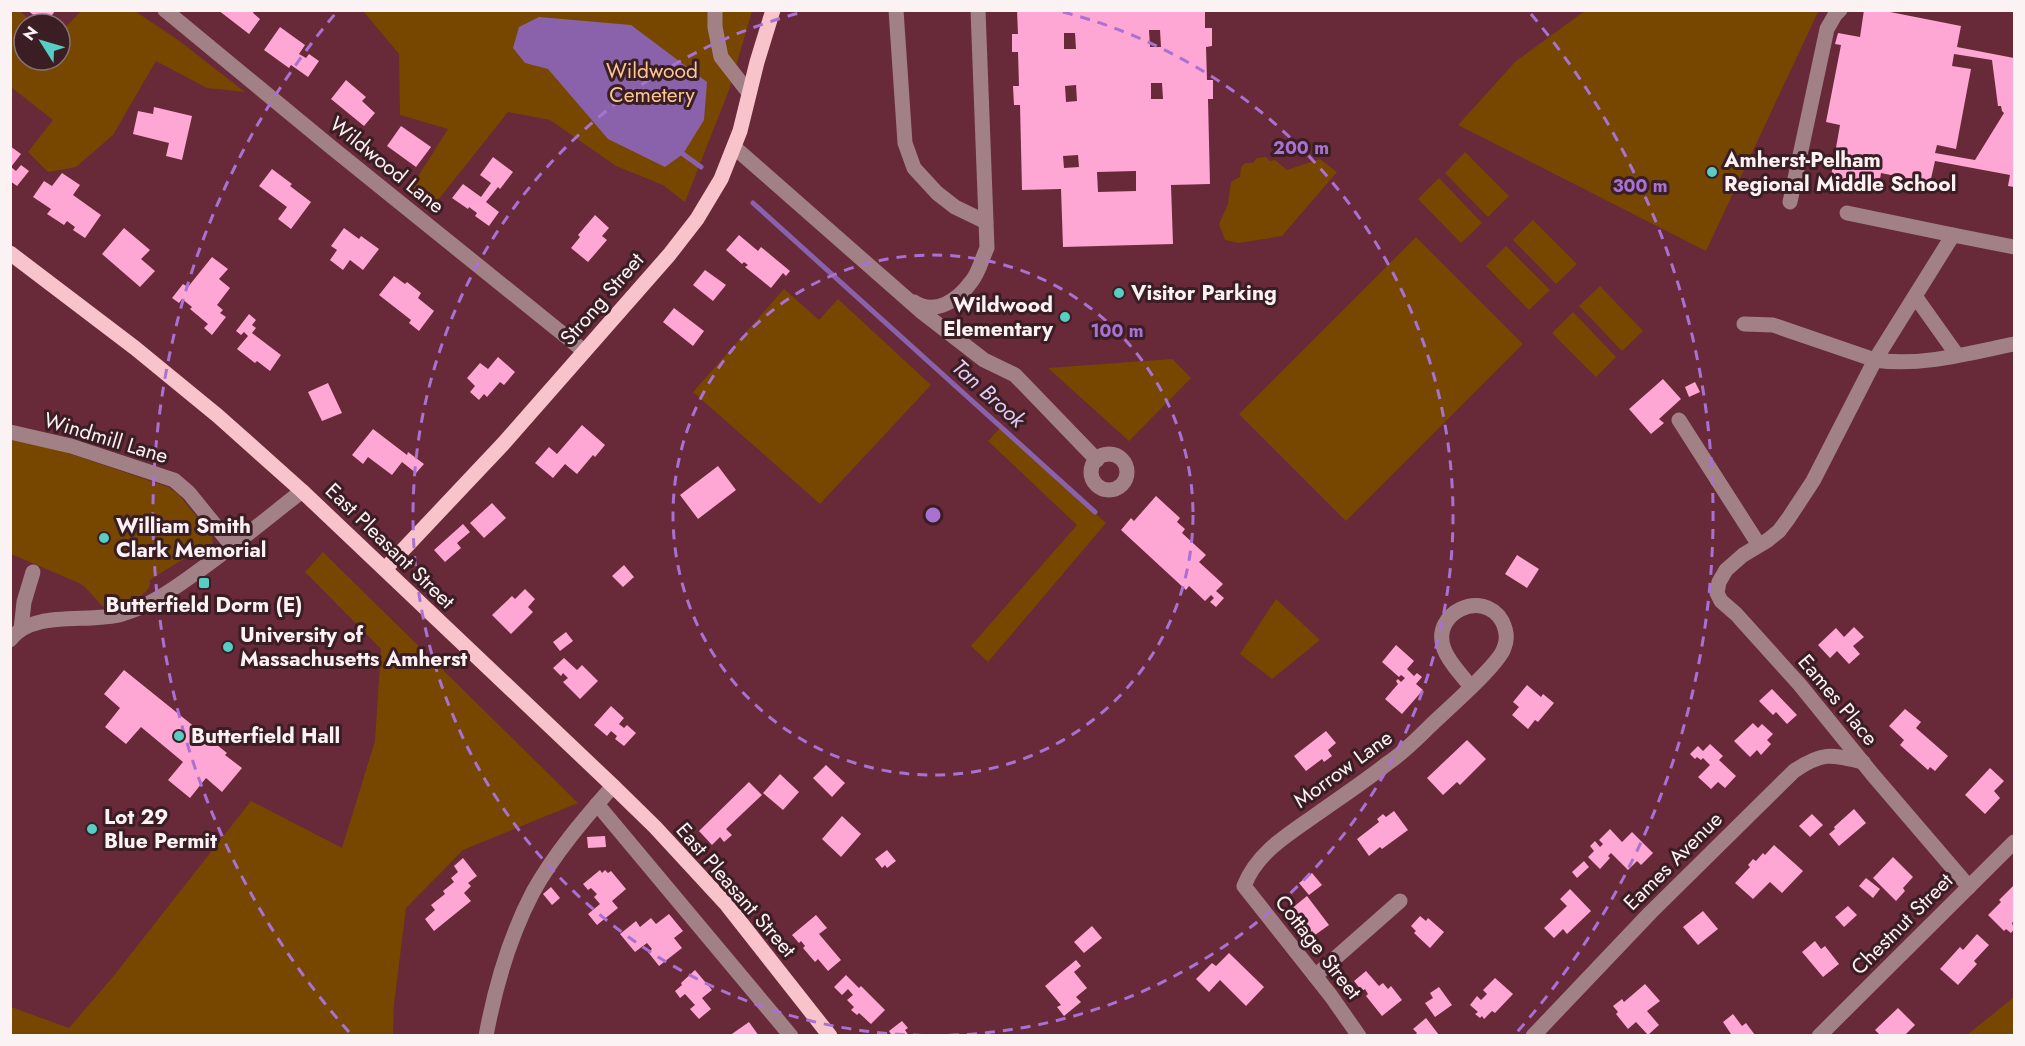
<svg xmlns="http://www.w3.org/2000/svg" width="2025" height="1046" font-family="Jost,sans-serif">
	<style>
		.green { fill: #774700 }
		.water { fill: #8962ab }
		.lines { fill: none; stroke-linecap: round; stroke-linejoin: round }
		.stream { stroke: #8962ab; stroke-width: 5 }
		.building { fill: #fea6d4; fill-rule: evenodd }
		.minor { stroke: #a18186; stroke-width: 15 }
		.major { stroke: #f8c3cb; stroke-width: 15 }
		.ring { fill: none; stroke: #a871d2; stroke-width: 3; stroke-dasharray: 10 8 }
		.poi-dot { fill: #56cec3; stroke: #3a1e24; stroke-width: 2 }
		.labels { text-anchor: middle; stroke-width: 6; stroke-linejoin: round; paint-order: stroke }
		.park-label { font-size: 21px; fill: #fac793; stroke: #3a1e24 }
		.poi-label { font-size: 21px; font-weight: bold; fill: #fbf2f4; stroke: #3a1e24; text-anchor: start }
		.street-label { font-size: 21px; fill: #fbf2f4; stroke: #3a1e24 }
		.water-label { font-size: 22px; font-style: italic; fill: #e0ccf4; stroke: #3a1e24 }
		.centre { fill: #a871d2; stroke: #3a1e24; stroke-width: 3 }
		.ring-label { font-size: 18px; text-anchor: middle; font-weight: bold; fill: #a871d2; stroke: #3a1e24; stroke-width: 6; stroke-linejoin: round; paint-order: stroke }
	</style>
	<rect width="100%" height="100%" fill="#682938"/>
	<g class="green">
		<polygon points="1811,10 1818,12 1706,251 1458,125 1516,61 1582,13 1590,11"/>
		<polygon points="10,11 20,11 34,24 24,24 24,60 60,60 60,33 81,11 135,11 178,40 245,92 207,88 156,61 113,135 76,167 48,172 28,152 53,120 11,87"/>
		<polygon points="363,11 752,11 729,90 685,202 663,185 616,166 550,120 508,112 430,210 410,189 448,129 400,115 399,54"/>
		<polygon points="1465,152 1509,196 1488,217 1445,173"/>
		<polygon points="1266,157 1270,161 1275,160 1287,170 1320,159 1337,172 1282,236 1239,243 1225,240 1219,224 1228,204 1231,182 1240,177 1241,167 1245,163 1253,163 1257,158"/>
		<polygon points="1439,178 1482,223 1461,243 1418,199"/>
		<polygon points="1533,220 1577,264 1556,284 1513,240"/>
		<polygon points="1416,237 1523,344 1346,521 1239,414"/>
		<polygon points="1506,246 1550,290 1529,310 1486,266"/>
		<polygon points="1600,286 1643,331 1622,351 1579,306"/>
		<polygon points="784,289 819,320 838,299 931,385 820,504 693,392"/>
		<polygon points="1573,312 1616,357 1596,377 1552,333"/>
		<polygon points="1172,359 1191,378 1129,441 1048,368"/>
		<polygon points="1000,428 1106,523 988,662 971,646 1077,525 988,441"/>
		<path d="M 10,438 L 62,451 L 168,487 L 179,495 L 210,533 C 214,540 214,548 206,553 C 201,557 197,554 192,555 C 183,558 160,574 150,580 C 150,584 150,586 148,589 C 140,600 114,609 102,606 L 85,587 L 79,583 L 11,554 Z"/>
		<polygon points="323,552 578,803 463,850 406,908 394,1004 393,1035 11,1035 11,1007 69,1028 112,978 251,801 342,848 375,741 381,649 305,572"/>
		<polygon points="1276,599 1320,640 1272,679 1240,654"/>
		<polygon points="2014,997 2014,1035 1967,1035"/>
	</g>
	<polygon class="water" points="539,17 631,25 707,82 704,120 683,154 665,167 608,139 548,69 525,63 513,48 519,27"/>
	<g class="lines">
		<g class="stream">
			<polyline points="683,154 701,167"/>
			<polyline points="753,203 1095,512"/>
		</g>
	</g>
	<g class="building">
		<polygon points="27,10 56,10 45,24"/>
		<polygon points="218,10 255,10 253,13 260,19 249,34"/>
		<path d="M 1017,10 L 1205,10 L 1205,28 L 1212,28 L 1212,46 L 1206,47 L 1207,80 L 1213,80 L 1213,99 L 1208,99 L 1210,184 L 1171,185 L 1173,244 L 1063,247 L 1061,189 L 1022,190 L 1020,105 L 1014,105 L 1013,86 L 1019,86 L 1018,52 L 1012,52 L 1012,34 L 1018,34 ZM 1149,30 L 1160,30 L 1161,47 L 1150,47 ZM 1064,33 L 1075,33 L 1076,49 L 1064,49 ZM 1151,83 L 1162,83 L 1163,99 L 1151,99 ZM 1076,85 L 1077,101 L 1066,102 L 1065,86 ZM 1078,155 L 1079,167 L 1064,168 L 1063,156 ZM 1136,171 L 1136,191 L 1098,192 L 1097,172 Z"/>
		<path d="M 1864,10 L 1880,10 L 1961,26 L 1957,47 L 2014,58 L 2014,187 L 2008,186 L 2010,175 L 1935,161 L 1930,183 L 1881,173 L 1878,191 L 1830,182 L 1840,125 L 1826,122 L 1841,45 L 1835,44 L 1838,33 L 1860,37 ZM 1954,54 L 1992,60 L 1998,106 L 2001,106 L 2002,111 L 2004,113 L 1975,160 L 1935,153 L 1937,145 L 1956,149 L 1971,69 L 1952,66 Z"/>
		<polygon points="280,27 305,45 299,54 306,58 309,54 319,61 308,77 291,65 289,68 264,50"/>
		<polygon points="346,80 366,97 362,101 375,113 364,126 331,99"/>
		<polygon points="154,107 192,116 182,160 166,156 169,143 133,134 138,111 153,114"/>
		<polygon points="401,126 431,147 416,167 387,146"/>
		<polygon points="10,146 21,154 11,167 16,171 21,165 29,171 17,186 10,181"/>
		<polygon points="493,157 513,172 500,189 498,187 486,202 499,212 489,226 475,216 477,213 469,207 468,209 452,198 463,184 481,197 491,183 480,175"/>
		<polygon points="272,169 292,184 290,186 311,202 291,229 278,219 287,207 259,186"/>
		<polygon points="62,173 80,185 73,195 101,215 85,238 73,230 75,227 67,221 64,225 47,214 51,209 33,197 44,181 52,186"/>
		<polygon points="595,215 609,228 602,236 607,240 588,262 571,248 580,237 578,235"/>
		<polygon points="124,228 150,250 141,259 155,271 140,287 102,254"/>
		<polygon points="344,228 359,239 361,236 379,249 363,270 350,260 343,270 330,260 337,250 331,246"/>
		<polygon points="739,235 758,251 761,247 790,271 786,276 783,273 771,288 745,267 748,265 744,262 742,264 726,250"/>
		<polygon points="212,257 228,269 219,279 230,288 217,305 223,310 220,313 226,317 212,335 204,328 208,324 190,309 192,307 182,299 179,303 172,298 183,284 188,287"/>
		<polygon points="705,270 726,285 713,301 693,285"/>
		<polygon points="394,276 405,284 407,282 421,293 418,298 434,311 419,331 409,323 411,320 379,295"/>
		<polygon points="674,308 704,331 693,346 663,322"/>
		<polygon points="249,314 256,320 252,325 256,328 252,333 281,355 270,371 257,361 255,363 237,349 248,336 244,332 241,335 236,331"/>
		<polygon points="498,357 515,372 504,385 500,382 487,397 484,394 479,400 470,392 475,386 467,378 480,363 488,369"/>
		<polygon points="1663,379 1681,399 1659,419 1664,423 1651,434 1629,409"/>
		<polygon points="1695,382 1700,392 1689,397 1685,387"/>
		<polygon points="328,383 342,413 322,421 308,392"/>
		<polygon points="582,425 605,445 595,457 593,455 577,474 565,464 553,478 535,463 549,447 557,454"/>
		<polygon points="373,429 407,455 408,452 424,464 416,473 402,462 392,475 368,457 363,464 352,455"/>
		<polygon points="718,466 736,490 698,519 680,495"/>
		<polygon points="1156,496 1180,518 1177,522 1185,529 1182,533 1206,555 1199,562 1223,584 1216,591 1224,598 1216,607 1210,602 1214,598 1211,595 1205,601 1189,586 1186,590 1121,530 1131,518 1134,521"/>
		<polygon points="492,503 506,518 484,538 470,523"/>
		<polygon points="463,524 470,532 457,543 461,548 445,562 434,550"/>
		<polygon points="1517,555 1539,569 1527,588 1505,574"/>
		<polygon points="624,565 634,577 623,587 612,576"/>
		<polygon points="525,589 535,599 528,607 533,612 511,634 492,615 512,596 515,599"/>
		<polygon points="1854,627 1864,637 1853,646 1860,654 1849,664 1837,651 1830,658 1818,645 1836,628 1844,637"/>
		<polygon points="566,632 573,641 560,651 553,642"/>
		<polygon points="1396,645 1414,661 1407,669 1414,676 1417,673 1422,677 1416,684 1423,690 1402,714 1385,699 1398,684 1396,681 1398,679 1401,682 1405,678 1401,675 1399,677 1382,662"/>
		<polygon points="564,658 577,670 582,665 598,681 580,699 563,682 568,678 563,673 561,676 553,668"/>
		<polygon points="124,670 227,753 225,755 242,768 222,792 206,778 190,798 168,780 183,762 141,727 126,744 105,727 120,708 104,694"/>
		<polygon points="1527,685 1541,697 1543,694 1554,703 1538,722 1535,720 1528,729 1512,715 1519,707 1513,702"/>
		<polygon points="1772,689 1797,715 1787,724 1776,712 1773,715 1759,701"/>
		<polygon points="611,706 624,718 619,724 624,728 627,725 636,733 624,746 615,739 617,736 611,731 607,736 594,725"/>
		<polygon points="1905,709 1921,722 1916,728 1948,756 1935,771 1930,767 1928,770 1900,745 1904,740 1889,726"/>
		<polygon points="1753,723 1758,728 1762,724 1773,734 1767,740 1771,744 1761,755 1757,750 1750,757 1734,741"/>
		<polygon points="1326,731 1336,743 1328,750 1332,756 1324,762 1322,759 1306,771 1294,756"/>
		<polygon points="1467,740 1486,759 1460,785 1457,782 1443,795 1427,778"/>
		<polygon points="1710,744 1723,756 1719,760 1736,776 1725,788 1718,782 1711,789 1698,777 1710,765 1703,758 1701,760 1697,757 1695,759 1690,754 1698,746 1703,751"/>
		<polygon points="826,765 845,783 832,797 813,778"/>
		<polygon points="1990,768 2004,781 1994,791 2000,798 1985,814 1965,795"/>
		<polygon points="780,774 799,792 783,810 763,793"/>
		<polygon points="749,782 762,795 726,829 732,835 724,842 720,837 712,845 699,831"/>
		<polygon points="1854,809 1866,823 1839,846 1829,834 1835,829 1834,827"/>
		<polygon points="1394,811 1408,830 1382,849 1380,847 1369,856 1357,839 1379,822 1377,819 1383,814 1386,817"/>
		<polygon points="1812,814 1823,825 1810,837 1799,826"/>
		<polygon points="842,816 861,834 841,857 822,839"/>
		<polygon points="1610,829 1622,842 1632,832 1653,853 1641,865 1637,861 1628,870 1611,853 1608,856 1610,858 1600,869 1588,857 1594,851 1590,846 1595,841 1600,847 1603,844 1599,840"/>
		<polygon points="605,836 606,847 588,848 587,837"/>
		<polygon points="1774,845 1803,871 1782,893 1770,882 1753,899 1735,883 1750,867 1748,865 1753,859 1756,861 1763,853 1765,855"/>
		<polygon points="887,850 896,861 887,868 885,865 882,868 875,859"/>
		<polygon points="1893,857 1913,877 1903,888 1905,891 1896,901 1873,878"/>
		<polygon points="463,858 477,876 468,883 471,886 464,893 471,901 434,931 425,919 435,910 431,905 445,894 443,891 454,882 451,878 458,872 454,866"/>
		<polygon points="1584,861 1589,867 1577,878 1572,872"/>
		<polygon points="600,870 602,873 605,870 608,873 611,871 626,889 612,901 618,908 597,925 588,914 600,904 594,897 597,894 591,888 588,890 583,884"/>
		<polygon points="1312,873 1322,885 1309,895 1299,883"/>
		<polygon points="1866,878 1880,889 1873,898 1859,886"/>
		<polygon points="2014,885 2014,921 2012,923 2014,929 2011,933 2006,929 2004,931 1988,915 2001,902 1999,900"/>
		<polygon points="551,887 560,898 552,905 543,894"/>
		<polygon points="1570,889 1591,911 1567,934 1563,929 1554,938 1544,928 1567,906 1560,899"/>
		<polygon points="1307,896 1329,925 1315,935 1312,931 1309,933 1291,909"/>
		<polygon points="1848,906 1857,915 1844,927 1835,917"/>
		<polygon points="1703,911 1718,929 1698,945 1683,927"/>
		<polygon points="669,914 683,931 674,938 682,948 659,966 648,952 652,949 647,943 635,952 620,934 636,921 640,927 651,918 656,924"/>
		<polygon points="816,915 827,928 819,934 841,960 828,971 818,959 815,962 803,948 805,946 801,941 799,943 792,935"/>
		<polygon points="1420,916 1426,921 1428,918 1444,932 1430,948 1414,933 1416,931 1411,926"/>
		<polygon points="1092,926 1102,938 1084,953 1074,942"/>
		<polygon points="1977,934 1989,945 1974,961 1977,964 1958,985 1940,969 1960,947 1963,950"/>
		<polygon points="1815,941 1821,949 1825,946 1839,964 1823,977 1802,952"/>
		<polygon points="1229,953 1264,987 1246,1006 1220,980 1209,992 1196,979 1212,963 1216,966"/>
		<polygon points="1076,960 1081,966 1074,972 1087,988 1076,997 1081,1002 1064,1016 1057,1007 1061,1005 1045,986"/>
		<polygon points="695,970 712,990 702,998 711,1009 699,1019 690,1009 695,1005 685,994 680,998 675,991 682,985 681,983"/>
		<polygon points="1366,971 1379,986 1383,983 1388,989 1391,986 1402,1000 1382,1016 1366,996 1368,994 1365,989 1362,991 1354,981"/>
		<polygon points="846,975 859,988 861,986 885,1010 871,1024 859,1013 857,1015 851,1010 854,1007 847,1000 853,995 848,989 842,995 834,987"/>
		<polygon points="1495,978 1513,994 1495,1013 1492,1011 1484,1019 1482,1016 1480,1018 1475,1014 1478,1012 1470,1005 1477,996 1481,1000 1487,994 1483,990"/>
		<polygon points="1645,984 1660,1001 1647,1011 1659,1025 1648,1035 1636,1022 1628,1029 1616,1014 1618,1012 1613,1006 1622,999 1624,1002"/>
		<polygon points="1439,987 1452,1005 1435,1017 1425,1003 1433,998 1430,993"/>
		<polygon points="1898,1008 1915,1025 1904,1036 1881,1036 1875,1030"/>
		<polygon points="1733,1014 1742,1026 1746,1023 1755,1035 1729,1036 1731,1034 1723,1022"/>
		<polygon points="1426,1018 1439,1035 1414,1036 1417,1033 1413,1029"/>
		<polygon points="902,1021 908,1028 905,1030 909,1036 892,1036 889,1031"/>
		<polygon points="749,1022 759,1036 729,1036"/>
	</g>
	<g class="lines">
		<g class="minor">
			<polyline points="165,10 331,147 584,351"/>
			<polyline points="715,10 715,27 721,57 749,93"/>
			<polyline points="896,10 905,143 914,168 937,193 955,207 986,222"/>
			<polyline points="734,147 922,312 984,360 1015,375 1097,460"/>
			<polyline points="1790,202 1827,29 1835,15 1840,10"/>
			<polyline points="1847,213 1953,235"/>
			<polyline points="1915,296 1957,355"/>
			<path d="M 914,302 C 935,316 958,300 971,282 C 979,273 982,258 987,248 L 978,10"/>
			<polyline points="1744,324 1773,325 1875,360 1953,235 2014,247"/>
			<polyline points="1679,420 1759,545"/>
			<polyline points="10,432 71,446 174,480 189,493 232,546"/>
			<circle cx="1109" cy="472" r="18"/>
			<polyline points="21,629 24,602 33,572"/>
			<path d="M 10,640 C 32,609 89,624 122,614 C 147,607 169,592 190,577 C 229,550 265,520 302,491"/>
			<polyline points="597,804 791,1036"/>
			<path d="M 1969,887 L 1873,775 L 1800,685 L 1736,614 L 1721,601 L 1717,593 L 1719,582 L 1726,570 L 1743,555 L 1768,540 L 1779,531 L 1788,519 L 1813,481 L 1875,360 C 1920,367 1970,353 2014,344"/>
			<polyline points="1315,976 1400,901"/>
			<path d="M 486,1036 C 495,987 510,936 533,892 C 554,854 584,819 613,786"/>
			<path d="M 1359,1036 L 1331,996 L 1244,886 C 1257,852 1289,834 1317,814 C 1341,797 1365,781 1388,763 C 1403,753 1416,740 1429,727 C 1445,711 1499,665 1504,648 C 1508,639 1506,629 1502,621 C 1483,588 1430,613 1444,649 C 1449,663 1462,675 1470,686"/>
			<path d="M 1533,1036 L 1650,913 L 1794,771 C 1822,752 1830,754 1863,762"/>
			<polyline points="1819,1036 2014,842"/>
		</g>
		<g class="major">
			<polyline points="10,253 135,348 218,416 302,491 613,786 655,827 727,905 830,1036"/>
			<polyline points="385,569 503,444 669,255 697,219 721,179 740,131 757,62 773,10"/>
		</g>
	</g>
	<g class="ring">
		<circle cx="933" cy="515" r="260"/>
		<path d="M1063 12A520 520 0 1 1 803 12"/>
		<path d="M349 1032A780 780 0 0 1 335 14M1531 14A780 780 0 0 1 1517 1032"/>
	</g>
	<g class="poi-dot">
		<circle cx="1712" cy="172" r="6"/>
		<circle cx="1119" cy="293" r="6"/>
		<circle cx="1065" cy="317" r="6"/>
		<circle cx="104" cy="538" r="6"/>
		<rect x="198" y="577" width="12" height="12" rx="3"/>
		<circle cx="228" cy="647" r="6"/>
		<circle cx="179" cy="736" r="6"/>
		<circle cx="92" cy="829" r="6"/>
	</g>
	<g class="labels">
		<g class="park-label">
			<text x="652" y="78">Wildwood<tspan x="652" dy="24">Cemetery</tspan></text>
		</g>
		<g class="poi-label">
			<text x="1724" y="167">Amherst-Pelham<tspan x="1724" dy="24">Regional Middle School</tspan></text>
			<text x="1131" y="300">Visitor Parking</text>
			<text x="1053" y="312" text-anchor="end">Wildwood<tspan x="1053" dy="24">Elementary</tspan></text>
			<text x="116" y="533">William Smith<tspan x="116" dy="24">Clark Memorial</tspan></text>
			<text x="204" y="612" text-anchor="middle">Butterfield Dorm (E)</text>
			<text x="240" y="642">University of<tspan x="240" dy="24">Massachusetts Amherst</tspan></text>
			<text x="191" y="743">Butterfield Hall</text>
			<text x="104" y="824">Lot 29<tspan x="104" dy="24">Blue Permit</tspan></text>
		</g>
		<g class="street-label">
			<text transform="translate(387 165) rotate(39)" y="7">Wildwood Lane</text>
			<text transform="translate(602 299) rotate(-49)" y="7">Strong Street</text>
			<text transform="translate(106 438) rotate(17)" y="7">Windmill Lane</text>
			<text transform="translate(390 546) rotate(44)" y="7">East Pleasant Street</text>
			<text transform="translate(1838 700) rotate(50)" y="7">Eames Place</text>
			<text transform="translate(1343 769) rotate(-36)" y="7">Morrow Lane</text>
			<text transform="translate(1673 861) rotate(-45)" y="7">Eames Avenue</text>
			<text transform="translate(736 890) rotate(49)" y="7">East Pleasant Street</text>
			<text transform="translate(1902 924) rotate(-45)" y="7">Chestnut Street</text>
			<text transform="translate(1318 947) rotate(52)" y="7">Cottage Street</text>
		</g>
		<g class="water-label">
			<text transform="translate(989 393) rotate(42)" y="8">Tan Brook</text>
		</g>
	</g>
	<circle cx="933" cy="515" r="9" class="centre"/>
	<g class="ring-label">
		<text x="1301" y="154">200 m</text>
		<text x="1640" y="192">300 m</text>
		<text x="1117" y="337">100 m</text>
	</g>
	<rect width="2025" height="1046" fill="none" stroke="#fbf2f4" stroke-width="24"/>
	<g transform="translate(42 42) rotate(307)"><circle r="28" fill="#3a1e24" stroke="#877377" stroke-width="1.5"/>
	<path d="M0-4.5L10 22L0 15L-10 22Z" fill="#56cec3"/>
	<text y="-9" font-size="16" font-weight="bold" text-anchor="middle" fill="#fbf2f4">N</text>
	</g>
</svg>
